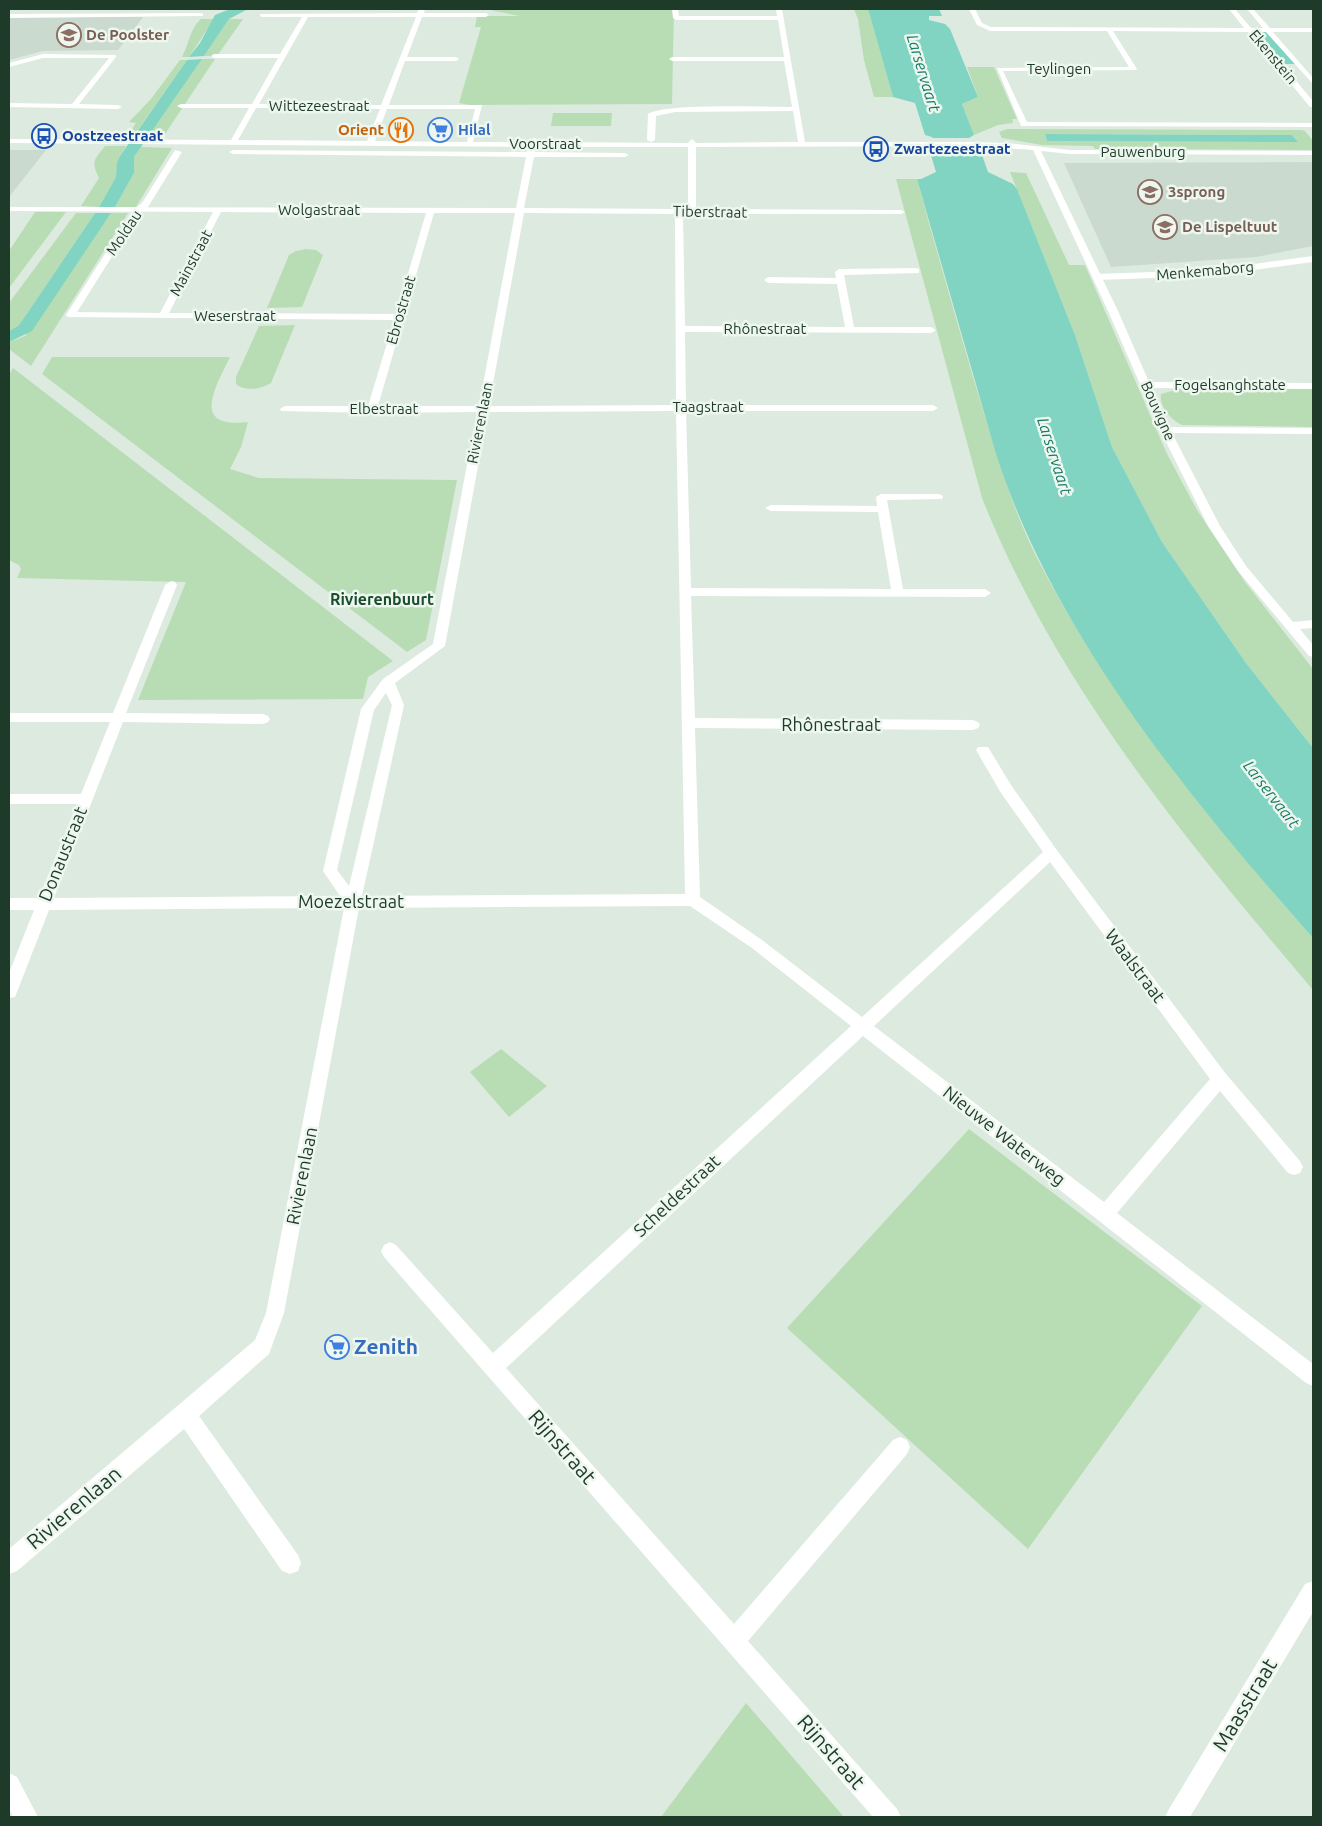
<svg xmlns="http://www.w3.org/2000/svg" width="1322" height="1826" font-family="Ubuntu,sans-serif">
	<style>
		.built { fill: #cbdace }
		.green { fill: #b8ddb4; fill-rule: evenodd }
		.water { fill: #81d4c2 }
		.pier { fill: #ddeadf }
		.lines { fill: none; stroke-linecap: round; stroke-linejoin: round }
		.pedestrian { fill: #fff; fill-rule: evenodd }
		.minor { fill: #fff; fill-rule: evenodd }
		.labels { text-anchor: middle; stroke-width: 5; stroke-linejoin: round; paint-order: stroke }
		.far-education-label { font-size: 15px; font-weight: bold; fill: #785e54; stroke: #edf7ef; text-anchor: start }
		.far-street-label { font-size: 15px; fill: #1e3a28; stroke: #edf7ef }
		.far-food-label { font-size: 15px; font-weight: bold; fill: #c56008; stroke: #edf7ef; text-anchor: end }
		.far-shop-label { font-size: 15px; font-weight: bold; fill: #366cbe; stroke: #edf7ef; text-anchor: start }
		.far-transit-label { font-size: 15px; font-weight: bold; fill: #164399; stroke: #edf7ef; text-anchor: start }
		.far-water-label { font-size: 16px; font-style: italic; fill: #157965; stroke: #edf7ef }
		.far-neighbourhood-label { font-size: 16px; font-weight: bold; fill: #194d2d; stroke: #edf7ef }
		.street-label { font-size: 18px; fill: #1e3a28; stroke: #edf7ef }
		.near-shop-label { font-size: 21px; font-weight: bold; fill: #366cbe; stroke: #edf7ef; text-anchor: start }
		.near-street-label { font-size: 21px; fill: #1e3a28; stroke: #edf7ef }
	</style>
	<rect width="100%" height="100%" fill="#ddeadf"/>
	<g class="built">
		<polygon points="11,17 143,17 118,50 43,51 9,60 9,20"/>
		<polygon points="9,150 46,150 9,197"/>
		<polygon points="1313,162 1313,246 1256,257 1111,267 1064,163"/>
	</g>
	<g class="green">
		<polygon points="489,9 674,9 672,104 470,105 459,103 481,27 475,27 477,16 520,16 494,11"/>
		<polygon points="854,9 868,9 893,97 874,97 864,60 858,19"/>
		<path d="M 201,19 L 214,19 L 189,57 L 182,57 C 189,44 190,28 201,19 Z"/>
		<polygon points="229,19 243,19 217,56 204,56"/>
		<polygon points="202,59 215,59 163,137 147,138"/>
		<polygon points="180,60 187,60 132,138 111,138 117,132 130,132 136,123 129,122 151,99"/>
		<polygon points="967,67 994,67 1017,119 1012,119 1013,123 998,125 974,135 962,104 978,97"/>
		<polygon points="553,113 612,113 611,126 551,126"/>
		<path d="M 1007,129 L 1302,130 L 1305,131 L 1313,141 L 1313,150 L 1095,149 L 1093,146 L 1042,145 L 1002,138 L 999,132 ZM 1045,134 L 1292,135 L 1298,142 L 1047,141 Z"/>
		<path d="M 105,146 L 126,146 L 120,156 L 116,177 L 99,207 L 81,206 L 99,178 C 91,161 94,160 105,146 Z"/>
		<polygon points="141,147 172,148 136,207 115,207 134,173 134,157"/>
		<polygon points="1010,172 1026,173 1069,265 1085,265 1167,454 1197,510 1245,582 1313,669 1313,748 1246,663 1162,542 1112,447 1075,335"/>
		<path d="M 896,179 L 917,179 C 935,246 954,311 973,377 C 992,438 1008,500 1037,558 C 1109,698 1210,821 1313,938 L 1313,990 C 1184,838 1057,686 982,498 Z"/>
		<polygon points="35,212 66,212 9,288 9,251"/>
		<polygon points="76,213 95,213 26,315 18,326 9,331 9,303"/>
		<polygon points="111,213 128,213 31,366 9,349 9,342 25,336"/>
		<polygon points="306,249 316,250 323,255 302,307 267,308 289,255 296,251"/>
		<path d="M 295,325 L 271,383 C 260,389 246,392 236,384 L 236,377 L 259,326 Z"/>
		<path d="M 52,357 L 230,357 C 215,388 190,429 248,422 L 241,447 L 230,469 L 259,478 L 457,480 L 426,640 L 407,652 L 42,374 Z"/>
		<polygon points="13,368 393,661 368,677 363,699 138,700 186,582 17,578 21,569 19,565 9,560 9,375"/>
		<path d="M 1179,389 L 1313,389 L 1313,427 L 1182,425 C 1171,420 1159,406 1161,394 Z"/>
		<polygon points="501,1049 547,1086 509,1117 470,1072"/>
		<polygon points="969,1129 1202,1306 1028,1549 787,1328"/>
		<polygon points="746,1703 844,1817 661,1817"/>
	</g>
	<g class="water">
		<polygon points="230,9 248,9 229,19 204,56 189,57 200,43 215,15"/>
		<path d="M 868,9 L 939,9 L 942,16 L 929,16 L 929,20 L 945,24 L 950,29 L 978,97 L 962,104 L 974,135 L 969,138 L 974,150 L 981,152 L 988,172 L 1013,184 L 1017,189 L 1075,335 L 1112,447 L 1162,542 L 1246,663 L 1313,748 L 1313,938 C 1189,798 1054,634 996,454 L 917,179 L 921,179 L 936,172 L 930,152 L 936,149 L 932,137 L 925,135 L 915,103 L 893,97 Z"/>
		<polygon points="1256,32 1267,32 1295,64 1284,64"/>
		<polygon points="202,59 134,157 134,173 115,207 99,207 116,177 117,163 120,156 187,60"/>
		<polygon points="1045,134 1292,135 1298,142 1047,141"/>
		<polygon points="95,213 111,213 32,331 9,342 9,331 18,326 26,315"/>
	</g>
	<polygon class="pier" points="930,138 971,138 976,150 934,150"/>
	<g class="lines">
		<g class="pedestrian">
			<polygon points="175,150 182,152 148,207 140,212 74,317 68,317 66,315 133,210 142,203"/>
			<polygon points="1313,256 1313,262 1210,276 1097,280 1093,277 1097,274 1210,270"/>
		</g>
		<g class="minor">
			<path d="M 419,9 L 425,9 L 424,13 L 486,13 L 489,15 L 486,17 L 422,17 L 407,57 L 456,57 L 459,59 L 456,61 L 405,61 L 389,105 L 482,105 L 473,142 L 529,142 L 533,138 L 536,138 L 536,142 L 688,143 L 692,139 L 696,143 L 798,142 L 793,111 L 675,112 L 656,116 L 655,140 L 651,142 L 647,140 L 648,114 C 665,103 766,107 792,107 L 784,61 L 672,61 L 669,59 L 672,57 L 784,57 L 778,20 L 676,20 L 673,18 L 672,9 L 678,9 L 679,16 L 777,16 L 776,9 L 782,9 L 805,142 L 974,142 L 1008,143 L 1070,150 L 1313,151 L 1313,155 L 1070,154 L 1041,151 L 1118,311 L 1149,382 L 1313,383 L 1313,389 L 1152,388 L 1169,427 L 1313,428 L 1313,434 L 1172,433 L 1220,526 L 1246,566 L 1293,622 L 1313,620 L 1313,628 L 1300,629 L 1313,645 L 1313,657 L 1309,656 L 1238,571 L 1208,526 L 1160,430 L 1108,311 L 1033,150 L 974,146 L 696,147 L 696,209 L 901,210 L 905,212 L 901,214 L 683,214 L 685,326 L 845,327 L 837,284 L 768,283 L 764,280 L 768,277 L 836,278 L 835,272 L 839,269 L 916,268 L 919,269 L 919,273 L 844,275 L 854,327 L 931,327 L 936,330 L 931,333 L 685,332 L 686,405 L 933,405 L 938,408 L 933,411 L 686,411 L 691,588 L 891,589 L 878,512 L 771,511 L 765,508 L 771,505 L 877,506 L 876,497 L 881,494 L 938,494 L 942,495 L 943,497 L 942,499 L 887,500 L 903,589 L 985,589 L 991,593 L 985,597 L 691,596 L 695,718 L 973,720 L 978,722 L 980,725 L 978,728 L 973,730 L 695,728 L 700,897 L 762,940 L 862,1017 L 1043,852 L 1001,793 L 976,750 L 978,747 L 988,747 L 1011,785 L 1056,849 L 1226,1074 L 1300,1161 L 1303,1167 L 1300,1173 L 1294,1175 L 1288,1173 L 1220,1091 L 1117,1213 L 1313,1364 L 1313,1386 L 1306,1383 L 863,1036 L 506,1368 L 734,1624 L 893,1440 L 900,1437 L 907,1440 L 910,1447 L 907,1454 L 748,1641 L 897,1809 L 901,1817 L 873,1817 L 384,1257 L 381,1251 L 384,1245 L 390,1242 L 396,1245 L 493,1353 L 851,1026 L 752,948 L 690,906 L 359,908 L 284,1313 L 269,1354 L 199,1416 L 298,1555 L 301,1563 L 298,1571 L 290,1574 L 282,1571 L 184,1429 L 17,1571 L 9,1574 L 9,1549 L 255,1340 L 266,1313 L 344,908 L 49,910 L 17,992 L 15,997 L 9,998 L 9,973 L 34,910 L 9,910 L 9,898 L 39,898 L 77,804 L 9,804 L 9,794 L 81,794 L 110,722 L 9,722 L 9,713 L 113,713 L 165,585 L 171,581 L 175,582 L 177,585 L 126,713 L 263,714 L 268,716 L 270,719 L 268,722 L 263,724 L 123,722 L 54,898 L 340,896 L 323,871 L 361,709 L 383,679 L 433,644 L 477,412 L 372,413 L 281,411 L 280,409 L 285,406 L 368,406 L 394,320 L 68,317 L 66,315 L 71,312 L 160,313 L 213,212 L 9,211 L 9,207 L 516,208 L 526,157 L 233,154 L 229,152 L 233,150 L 527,152 L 528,147 L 9,143 L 9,139 L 231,140 L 249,108 L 181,108 L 177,106 L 181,104 L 252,104 L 278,58 L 214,58 L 211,56 L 214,54 L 280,54 L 302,17 L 262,17 L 260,16 L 260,14 L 417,13 ZM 308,17 L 416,17 L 381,105 L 259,104 ZM 256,108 L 380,109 L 367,141 L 238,140 ZM 387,109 L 475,109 L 467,142 L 375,141 ZM 536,147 L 688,147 L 688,209 L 524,208 L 534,157 L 625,157 L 629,155 L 625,153 L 535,152 ZM 221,212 L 426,213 L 396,314 L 169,313 ZM 434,213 L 515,213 L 479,406 L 378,406 ZM 524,213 L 675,214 L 676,405 L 489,406 ZM 676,411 L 685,894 L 362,896 L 404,705 L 395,683 L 445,646 L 488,412 ZM 386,693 L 392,705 L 349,886 L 337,870 L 374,710 ZM 1050,862 L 1210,1079 L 1104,1202 L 874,1026 Z"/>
			<polygon points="969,9 975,9 982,23 991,27 1244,28 1229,9 1235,9 1251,28 1263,28 1247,9 1253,9 1270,28 1313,28 1313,32 1273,32 1313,78 1313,84 1266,32 1255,32 1313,101 1313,107 1310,107 1248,32 1113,31 1137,69 1136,70 1003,71 1027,122 1313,123 1313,127 1021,126 997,68 1129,67 1107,31 990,31 977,25"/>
			<polygon points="201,13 203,14 203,16 9,18 9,14"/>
			<polygon points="43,54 116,55 116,57 79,104 118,105 122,107 118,109 9,107 9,103 72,104 109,58 43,58 9,67 9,63"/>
			<polygon points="1313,1581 1313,1612 1190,1817 1165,1817 1169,1809 1305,1584"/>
			<polygon points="9,1773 17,1777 38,1817 13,1817 9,1809"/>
		</g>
	</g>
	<defs>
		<symbol id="school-ring" viewBox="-11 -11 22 22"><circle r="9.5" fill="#edf7ef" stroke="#8d6e63" stroke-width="1.5"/><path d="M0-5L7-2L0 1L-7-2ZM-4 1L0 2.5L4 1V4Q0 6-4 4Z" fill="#8d6e63"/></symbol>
		<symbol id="restaurant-ring" viewBox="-11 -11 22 22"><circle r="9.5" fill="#edf7ef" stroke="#e8710a" stroke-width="1.5"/><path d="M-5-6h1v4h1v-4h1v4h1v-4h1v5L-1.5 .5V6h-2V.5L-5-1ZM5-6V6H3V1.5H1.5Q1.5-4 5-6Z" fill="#e8710a"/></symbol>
		<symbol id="supermarket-ring" viewBox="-11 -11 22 22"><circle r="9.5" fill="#edf7ef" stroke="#3f7fe0" stroke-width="1.5"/><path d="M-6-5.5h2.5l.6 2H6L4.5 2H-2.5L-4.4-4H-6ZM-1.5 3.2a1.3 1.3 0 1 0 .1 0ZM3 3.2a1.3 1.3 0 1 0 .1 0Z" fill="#3f7fe0"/></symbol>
		<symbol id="bus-ring" viewBox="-11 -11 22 22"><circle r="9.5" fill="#edf7ef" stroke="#1a4fb4" stroke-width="1.5"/><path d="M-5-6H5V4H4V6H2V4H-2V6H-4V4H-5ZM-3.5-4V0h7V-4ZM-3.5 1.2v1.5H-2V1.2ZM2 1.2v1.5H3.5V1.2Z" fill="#1a4fb4"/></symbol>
	</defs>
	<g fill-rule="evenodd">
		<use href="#school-ring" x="55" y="21" width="28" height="28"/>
		<use href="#restaurant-ring" x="387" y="116" width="28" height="28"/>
		<use href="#supermarket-ring" x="426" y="116" width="28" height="28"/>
		<use href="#bus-ring" x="30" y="122" width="28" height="28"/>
		<use href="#bus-ring" x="862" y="135" width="28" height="28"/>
		<use href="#school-ring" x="1136" y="178" width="28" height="28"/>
		<use href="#school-ring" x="1151" y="213" width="28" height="28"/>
		<use href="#supermarket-ring" x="323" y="1333" width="28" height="28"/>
	</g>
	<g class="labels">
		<g class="far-education-label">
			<text x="86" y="40">De Poolster</text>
			<text x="1168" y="197">3sprong</text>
			<text x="1182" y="232">De Lispeltuut</text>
		</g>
		<g class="far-street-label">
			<text transform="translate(1273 57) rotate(50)" y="5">Ekenstein</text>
			<text x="1059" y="74">Teylingen</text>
			<text x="319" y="111">Wittezeestraat</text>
			<text x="545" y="149">Voorstraat</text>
			<text x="1143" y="157">Pauwenburg</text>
			<text x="319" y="215">Wolgastraat</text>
			<text transform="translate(710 212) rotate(1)" y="5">Tiberstraat</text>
			<text transform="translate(124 233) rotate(-56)" y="5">Moldau</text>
			<text transform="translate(191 263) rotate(-62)" y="5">Mainstraat</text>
			<text transform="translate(1205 271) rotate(-5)" y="5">Menkemaborg</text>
			<text transform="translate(401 310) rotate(-74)" y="5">Ebrostraat</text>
			<text x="235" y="321">Weserstraat</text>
			<text x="765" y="334">Rhônestraat</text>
			<text x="1230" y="390">Fogelsanghstate</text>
			<text x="708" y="412">Taagstraat</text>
			<text x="384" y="414">Elbestraat</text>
			<text transform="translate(1158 411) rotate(66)" y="5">Bouvigne</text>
			<text transform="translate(480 423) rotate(-79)" y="5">Rivierenlaan</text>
		</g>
		<g class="far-food-label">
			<text x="384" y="135">Orient</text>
		</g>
		<g class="far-shop-label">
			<text x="458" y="135">Hilal</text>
		</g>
		<g class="far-transit-label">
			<text x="62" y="141">Oostzeestraat</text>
			<text x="894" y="154">Zwartezeestraat</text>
		</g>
		<g class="far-water-label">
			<text transform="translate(924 73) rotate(73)" y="6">Larservaart</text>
			<text transform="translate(1055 456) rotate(72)" y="6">Larservaart</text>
			<text transform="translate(1272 794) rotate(52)" y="6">Larservaart</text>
		</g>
		<g class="far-neighbourhood-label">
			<text x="382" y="605">Rivierenbuurt</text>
		</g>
		<g class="street-label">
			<text x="831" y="731">Rhônestraat</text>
			<text transform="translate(63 854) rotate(-68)" y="6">Donaustraat</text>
			<text x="351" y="908">Moezelstraat</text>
			<text transform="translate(1135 966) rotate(53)" y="6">Waalstraat</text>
			<text transform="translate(1004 1136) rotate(38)" y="6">Nieuwe Waterweg</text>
			<text transform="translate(302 1176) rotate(-79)" y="6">Rivierenlaan</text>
			<text transform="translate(677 1196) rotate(-43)" y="6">Scheldestraat</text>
		</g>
		<g class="near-shop-label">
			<text x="354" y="1354">Zenith</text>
		</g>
		<g class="near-street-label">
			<text transform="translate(562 1447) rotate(49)" y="7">Rijnstraat</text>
			<text transform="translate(74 1508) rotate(-40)" y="7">Rivierenlaan</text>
			<text transform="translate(1245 1705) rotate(-59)" y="7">Maasstraat</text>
			<text transform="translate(831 1752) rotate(49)" y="7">Rijnstraat</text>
		</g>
	</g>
	<rect width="1322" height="1826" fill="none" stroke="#1e3a28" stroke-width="20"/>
</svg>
